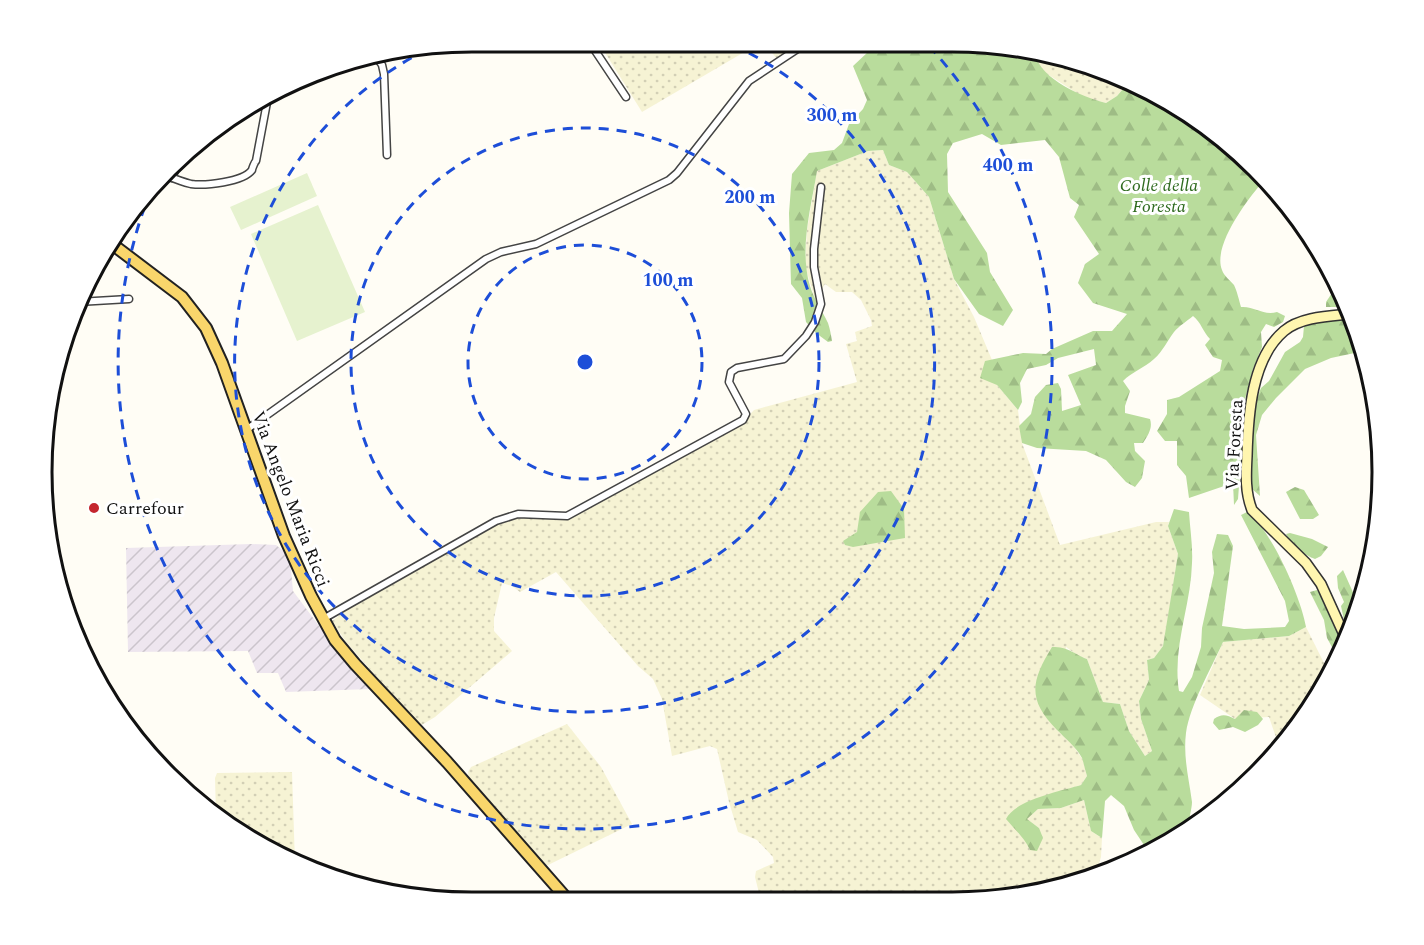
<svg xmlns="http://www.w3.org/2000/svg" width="1424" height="945" font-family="Spectral,serif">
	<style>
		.industrial { fill: url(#industrial-furrows) }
		.farmland { fill: url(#farmland-dots) }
		.forest { fill: url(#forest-firs) }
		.pitch { fill: #e6f2cf }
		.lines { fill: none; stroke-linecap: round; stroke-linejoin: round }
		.street-casing { stroke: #444; stroke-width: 9 }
		.secondary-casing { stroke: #333; stroke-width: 12 }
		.primary-casing { stroke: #222; stroke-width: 14 }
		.street { stroke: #fff; stroke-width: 6 }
		.secondary { stroke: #fff6b0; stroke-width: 9 }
		.primary { stroke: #f9d66b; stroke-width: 10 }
		.ring { fill: none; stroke: #1d4ed8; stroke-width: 3; stroke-dasharray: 10 8 }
		.poi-dot { fill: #c4262e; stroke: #fff; stroke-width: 2 }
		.labels { text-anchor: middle; stroke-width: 6; stroke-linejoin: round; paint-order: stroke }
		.park-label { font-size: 18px; font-style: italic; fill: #2f6b1f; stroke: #fff }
		.street-label { font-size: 18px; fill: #111; stroke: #fff }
		.poi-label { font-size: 18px; fill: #111; stroke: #fff; text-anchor: start }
		.rim { fill: none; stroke: #111; stroke-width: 3 }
		.centre { fill: #1d4ed8; stroke: #fff; stroke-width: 3 }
		.ring-label { font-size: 18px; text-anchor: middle; font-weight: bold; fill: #1d4ed8; stroke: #fff; stroke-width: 6; stroke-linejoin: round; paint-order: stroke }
	</style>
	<defs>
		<pattern id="industrial-furrows" width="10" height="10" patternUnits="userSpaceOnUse" patternTransform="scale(1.5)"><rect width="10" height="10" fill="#eee6ef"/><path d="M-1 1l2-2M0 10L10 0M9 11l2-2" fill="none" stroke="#cbc4cc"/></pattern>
		<pattern id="farmland-dots" width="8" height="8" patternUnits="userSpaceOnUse" patternTransform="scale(1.5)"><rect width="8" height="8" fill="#f6f3d4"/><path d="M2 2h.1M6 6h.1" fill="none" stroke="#d2cfb5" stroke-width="1.8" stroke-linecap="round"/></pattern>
		<pattern id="forest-firs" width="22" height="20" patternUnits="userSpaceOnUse" patternTransform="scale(1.5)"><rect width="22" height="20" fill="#b9dc9c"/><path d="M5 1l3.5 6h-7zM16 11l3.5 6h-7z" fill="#9ebc85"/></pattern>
	</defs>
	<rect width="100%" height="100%" fill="#fffdf5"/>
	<polygon class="industrial" points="251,544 276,545 286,553 290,559 293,591 337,650 370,689 286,692 278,673 257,673 248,651 128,652 126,548"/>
	<g class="farmland">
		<polygon points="599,43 758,44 642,112"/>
		<polygon points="765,44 799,44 777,59"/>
		<polygon points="1035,54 1121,80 1123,89 1117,96 1106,103 1083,97 1044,72 1037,62"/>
		<polygon points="883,150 889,165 907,172 929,197 954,279 974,317 992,360 985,362 997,385 1018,410 1022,443 1060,545 1156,522 1169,522 1168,526 1178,554 1167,625 1163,646 1154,658 1147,660 1149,680 1139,701 1141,719 1152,751 1145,756 1129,731 1120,704 1103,702 1087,659 1077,655 1066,647 1057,730 1072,744 1083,760 1087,776 1081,785 1039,798 1018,833 1024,837 1030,850 1039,828 1026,819 1038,809 1061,808 1084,800 1091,831 1102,838 1101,857 1095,876 1063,888 979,902 761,901 755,877 756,871 774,863 773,857 757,840 738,832 729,802 717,749 710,746 672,756 662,699 653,679 638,666 556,572 520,592 512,586 502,583 494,618 494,631 512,651 435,717 420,726 346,642 332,621 349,608 496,525 514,517 528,515 553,519 564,518 744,421 754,410 857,382 846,344 857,341 855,332 872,326 871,320 861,300 852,292 836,292 825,284 815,299 805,266 807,230 817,171 868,151"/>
		<polygon points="1306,627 1330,675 1324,688 1280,749 1269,717 1235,719 1200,695 1223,642 1289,636"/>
		<polygon points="567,724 601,767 632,824 546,866 469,781 468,772 471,767"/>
		<polygon points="292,772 295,863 282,859 216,814 215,778 217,773"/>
	</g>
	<g class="forest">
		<path d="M 882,45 L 1008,46 L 1035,54 C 1041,80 1083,97 1106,103 L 1117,96 L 1123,89 L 1121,80 L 1142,86 L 1236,149 L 1264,180 C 1249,198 1212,245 1222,270 C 1224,276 1230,280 1234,285 C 1237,291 1239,300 1241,307 C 1255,306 1263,316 1277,312 L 1285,316 L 1283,322 L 1274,327 L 1266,324 L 1261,332 L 1262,347 L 1253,369 L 1242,410 L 1240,473 L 1238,499 L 1234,505 L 1233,483 L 1189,498 L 1186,476 L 1177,465 L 1177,441 L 1165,441 L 1157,431 L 1167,414 L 1167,400 L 1179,397 L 1220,371 L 1222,360 L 1213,357 L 1205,345 L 1210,339 C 1203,332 1201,322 1193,316 C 1187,321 1179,326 1174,332 C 1167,341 1163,351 1154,359 C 1144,368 1132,372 1123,381 L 1130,391 L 1125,406 L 1125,413 L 1150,419 C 1153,428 1148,435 1143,443 L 1134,443 L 1135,451 L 1145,461 L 1142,478 L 1135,487 L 1126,482 L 1106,460 L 1086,451 L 1037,448 L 1022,443 L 1019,426 L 1031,414 L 1035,397 L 1046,385 L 1058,383 L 1061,389 L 1062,411 L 1081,405 L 1068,375 L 1096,365 L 1094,349 L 1058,358 L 1046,365 L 1027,369 L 1020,383 L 1022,402 L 1018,410 L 997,385 L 980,378 L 985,361 L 1023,353 L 1046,354 L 1052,349 L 1093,331 L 1112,331 L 1127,314 L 1093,303 L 1078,283 L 1085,264 L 1099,254 L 1074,217 L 1079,205 L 1070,198 L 1059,157 L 1045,140 L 1001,145 L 982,134 L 953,143 L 947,154 L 948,192 L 987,253 L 990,272 L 1013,310 L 1003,326 L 979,314 L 954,279 L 929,197 L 907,172 L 889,165 L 883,150 L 868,151 L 817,171 C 811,208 799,249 810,286 C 814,300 822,310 828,323 C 830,329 831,335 832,341 L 828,342 L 816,333 L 806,322 L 802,298 L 791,284 L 789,213 L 792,174 L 809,153 L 834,150 L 842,143 L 849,124 L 863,109 L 867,100 L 853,66 L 868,52 Z"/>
		<polygon points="1341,291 1347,307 1326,307 1326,302 1332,293"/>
		<polygon points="1316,318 1350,318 1352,328 1355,328 1364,351 1331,358 1305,369 1276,398 1262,415 1256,435 1260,496 1251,488 1250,435 1254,406 1261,388 1269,381 1285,352 1300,342 1303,337 1304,326"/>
		<polygon points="1295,487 1304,490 1319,515 1313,519 1300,519 1286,492"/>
		<polygon points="891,491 904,509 905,538 853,547 845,545 843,541 857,532 860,512 878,492"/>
		<path d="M 1174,509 L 1189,512 C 1190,529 1193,546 1192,563 C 1191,606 1172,647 1179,691 L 1183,692 L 1192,677 L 1201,647 L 1202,628 L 1214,573 L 1212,552 L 1217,534 L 1228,535 L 1233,546 L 1222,626 L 1244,629 L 1285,627 L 1289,621 L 1285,601 L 1241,515 L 1247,512 C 1271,529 1301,597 1306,627 L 1289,636 L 1223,642 C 1211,669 1190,705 1186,733 C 1183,757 1189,779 1192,802 C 1192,809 1188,821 1188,830 L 1150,854 L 1134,830 L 1124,806 L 1111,795 L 1105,801 L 1102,838 L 1091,831 L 1084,800 L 1061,808 L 1038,809 L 1027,819 L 1039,828 L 1043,838 L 1037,851 L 1030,850 C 1024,837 1015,830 1006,819 C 1015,800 1061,791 1081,785 L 1087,776 C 1085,770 1084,764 1082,758 C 1076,747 1066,739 1057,730 C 1027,700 1031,681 1052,647 C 1069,647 1072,653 1087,659 L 1103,702 L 1120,704 L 1129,731 L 1145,756 L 1152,751 L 1141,719 L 1139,701 L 1149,680 L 1147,660 L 1154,658 L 1163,646 L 1178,554 L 1168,526 Z"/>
		<path d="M 1290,533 L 1312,539 L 1328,547 L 1321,556 L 1315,559 C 1304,555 1291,545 1286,534 Z"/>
		<polygon points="1343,570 1360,608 1350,631 1344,620 1341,606 1344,602 1338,588 1337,576"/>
		<polygon points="1317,590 1330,608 1343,646 1338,658 1327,638 1324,620 1310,592"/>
		<path d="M 1244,710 L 1257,712 L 1263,719 L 1258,725 L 1245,732 L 1233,727 L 1219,730 L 1213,723 L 1214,719 C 1222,713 1227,715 1235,719 Z"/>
	</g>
	<g class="pitch">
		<polygon points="307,173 317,196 241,230 230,207"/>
		<polygon points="318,205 365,312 297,341 251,234"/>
	</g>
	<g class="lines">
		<defs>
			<g id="street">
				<polyline points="494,42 496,42"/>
				<polyline points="590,43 626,97"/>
				<polyline points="377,58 382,65 384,74 387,155"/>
				<path d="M 168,176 C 175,179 183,182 191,184 C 205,186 243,182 252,170 C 252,169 255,161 256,161 L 268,97"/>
				<polyline points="172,178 176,168"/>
				<polyline points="78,302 129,299"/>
				<polyline points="246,430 486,259 501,252 536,244 669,180 677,173 749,81 805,44"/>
				<polyline points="323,619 496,521 518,514 567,516 743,420 746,414 729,382 731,372 737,368 784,359 806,336 815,322 821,304 814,267 814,249 821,187"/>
			</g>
			<path id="secondary" d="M 1346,639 L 1321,584 L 1306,563 L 1252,510 C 1245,492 1246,475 1247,456 C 1248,417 1251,359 1284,331 C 1300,317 1329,316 1349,314"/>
			<polyline id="primary" points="112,244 182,297 206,328 222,363 284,536 311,596 335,640 355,664 447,762 568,900"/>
		</defs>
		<use href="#street" class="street-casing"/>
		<use href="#secondary" class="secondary-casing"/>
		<use href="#primary" class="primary-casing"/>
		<use href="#street" class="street"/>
		<use href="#secondary" class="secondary"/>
		<use href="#primary" class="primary"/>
	</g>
	<g class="ring">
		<circle cx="585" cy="362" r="117"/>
		<circle cx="585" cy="362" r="234"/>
		<path d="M733 45A350 350 0 1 1 426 50"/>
		<path d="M929 46A467 467 0 1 1 149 195"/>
	</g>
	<circle class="poi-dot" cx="94" cy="508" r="6"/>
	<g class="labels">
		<g class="park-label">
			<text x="1159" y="191">Colle della<tspan x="1159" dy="21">Foresta</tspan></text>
		</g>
		<g class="street-label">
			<text transform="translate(1234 445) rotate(-87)" y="6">Via Foresta</text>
			<text transform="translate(291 499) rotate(69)" y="6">Via Angelo Maria Ricci</text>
		</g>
		<g class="poi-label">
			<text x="106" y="514">Carrefour</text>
		</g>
	</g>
	<path d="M0 0H1424V945H0ZM472 52H952A420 420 0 0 1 1372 472V472A420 420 0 0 1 952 892H472A420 420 0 0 1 52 472V472A420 420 0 0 1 472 52Z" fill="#fff" fill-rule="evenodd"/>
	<path class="rim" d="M472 52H952A420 420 0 0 1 1372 472V472A420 420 0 0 1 952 892H472A420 420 0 0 1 52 472V472A420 420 0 0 1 472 52Z"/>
	<circle cx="585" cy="362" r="9" class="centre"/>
	<g class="ring-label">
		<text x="832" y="121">300 m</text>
		<text x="1008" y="171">400 m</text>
		<text x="750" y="203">200 m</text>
		<text x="668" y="286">100 m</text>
	</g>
</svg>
